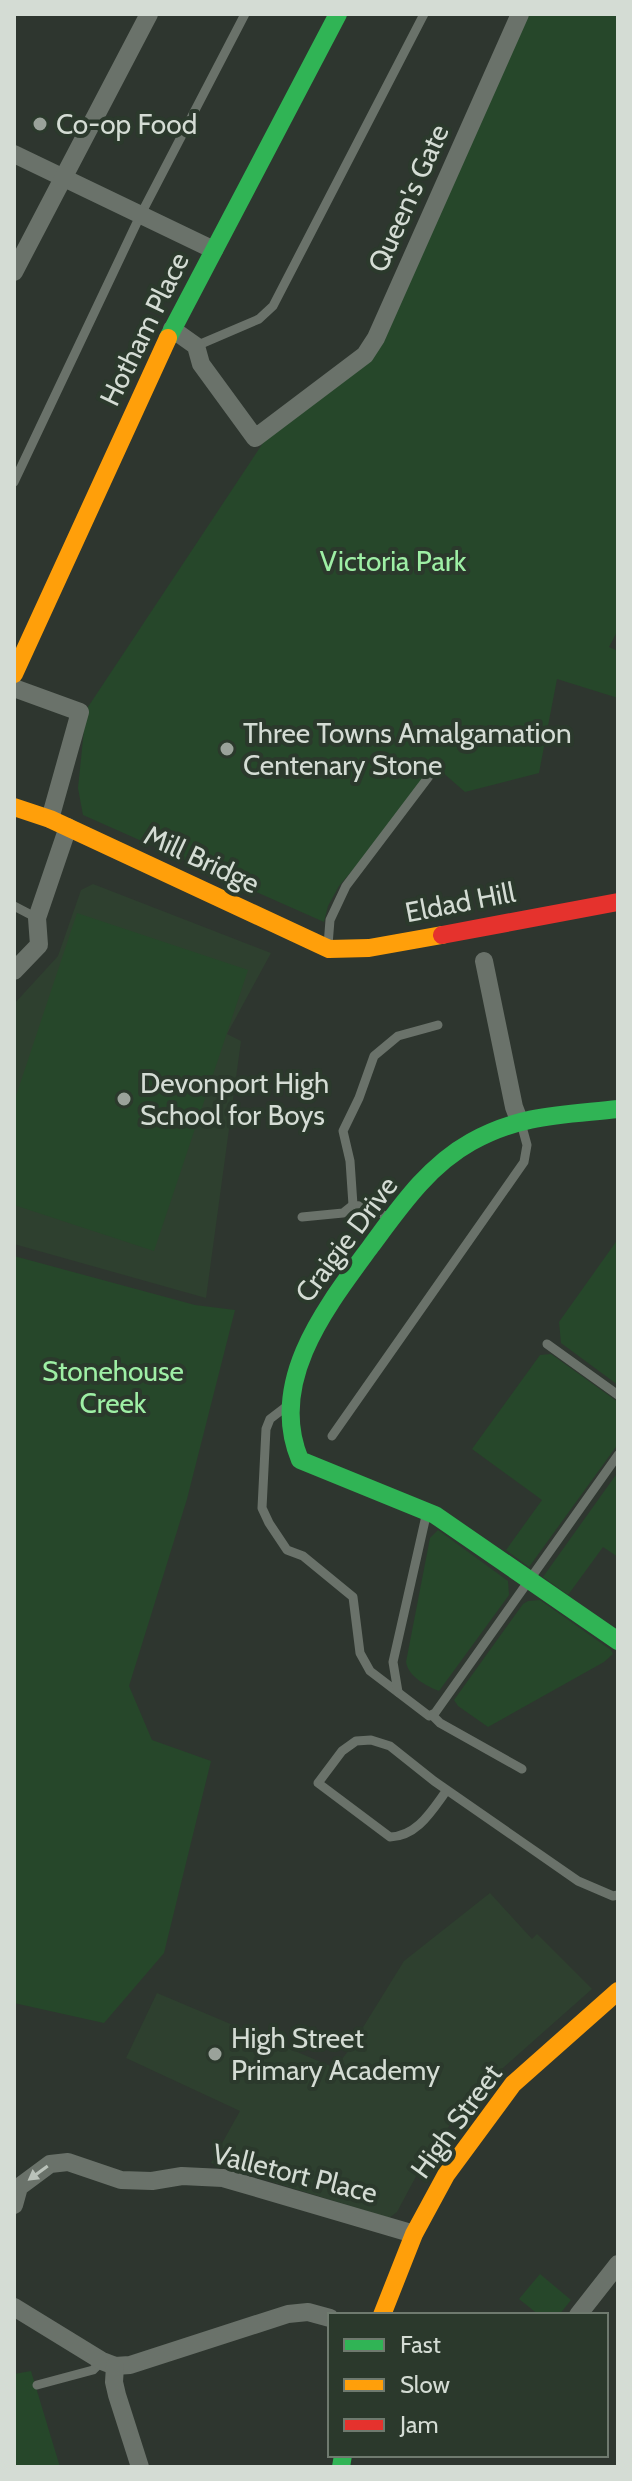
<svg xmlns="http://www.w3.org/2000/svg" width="632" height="2481" font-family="Cabin,sans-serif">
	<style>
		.built { fill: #2e402f }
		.green { fill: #26472a }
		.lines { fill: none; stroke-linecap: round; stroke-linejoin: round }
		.lane { stroke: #6a726a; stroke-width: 9 }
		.street { stroke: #6a726a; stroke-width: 18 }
		.fast { stroke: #30b455; stroke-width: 18 }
		.slow { stroke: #ff9f0a; stroke-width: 18 }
		.jam { stroke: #e5322d; stroke-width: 18 }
		.oneway { fill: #bac2ba }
		.poi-dot { fill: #9aa29a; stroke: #2b392c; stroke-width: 3 }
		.labels { text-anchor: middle; stroke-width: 8; stroke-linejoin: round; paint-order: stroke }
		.poi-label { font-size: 28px; fill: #d4dcd4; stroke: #2b392c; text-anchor: start }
		.street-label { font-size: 28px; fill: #d4dcd4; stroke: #2b392c }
		.park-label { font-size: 28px; fill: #9eefa5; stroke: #2b392c }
	</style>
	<rect width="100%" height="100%" fill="#2e362f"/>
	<g class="built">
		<polygon points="93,884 271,953 227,1034 241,1041 206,1298 14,1244 14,1004 58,956 81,890"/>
		<polygon points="490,1893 532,1939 537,1934 592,1989 478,2090 430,2150 397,2212 389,2218 211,2163 240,2111 126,2058 157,1993 335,2068 349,2050 404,1961"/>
	</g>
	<g class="green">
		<polygon points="526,14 618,14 618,630 609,647 618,651 618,698 557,679 539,773 465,792 441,771 434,775 339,886 328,906 324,922 83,815 78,788 86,710 267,437 369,359"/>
		<polygon points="77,913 248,970 154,1251 14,1205 14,1102"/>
		<polygon points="618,1239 618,1385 561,1343 559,1322"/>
		<polygon points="14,1256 195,1305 235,1310 187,1499 129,1686 152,1740 211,1761 164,1953 104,2023 14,2003"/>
		<polygon points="551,1354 618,1402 618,1444 529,1567 506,1550 542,1500 472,1449 540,1355"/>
		<polygon points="618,1472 618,1557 603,1547 568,1595 543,1577"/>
		<path d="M 438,1530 L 508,1581 L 509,1595 L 439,1691 C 426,1686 408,1676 406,1662 L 430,1538 Z"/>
		<polygon points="540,1600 611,1650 613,1654 604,1662 488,1727 458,1706 454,1700 523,1604 528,1601"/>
		<polygon points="540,2274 571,2300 559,2315 539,2315 519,2299"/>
		<polygon points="31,2371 60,2467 14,2467 14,2374"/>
	</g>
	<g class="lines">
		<g class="lane">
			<polyline points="196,346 259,319 273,306 424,14"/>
			<polyline points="14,482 140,216 245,14"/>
			<polyline points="14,906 37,918"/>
			<polyline points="328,945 330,920 346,886 433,771"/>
			<polyline points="302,1217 343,1213 353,1205"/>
			<polyline points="390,1219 372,1208 353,1205 350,1161 343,1131 359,1098 374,1056 398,1036 438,1025"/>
			<polyline points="547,1344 618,1395"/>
			<polyline points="287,1406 270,1419 266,1429 262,1508 269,1523 287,1550 303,1556 353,1597 360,1653 370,1671 429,1716 435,1713 618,1455"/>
			<polyline points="332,1436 524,1162 527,1145 521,1123"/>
			<polyline points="398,1692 393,1662 426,1516"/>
			<polyline points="432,1715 440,1723 522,1769"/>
			<path d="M 447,1790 C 432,1810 418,1836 390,1837 L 318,1783 L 342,1751 L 356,1741 L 371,1740 L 390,1746 L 434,1781 L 578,1881 L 613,1896 L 618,1895"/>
			<polyline points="37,2385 93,2370 102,2361"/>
		</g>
		<g class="street">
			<polyline points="14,154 214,250"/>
			<polyline points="14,272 149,14"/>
			<polyline points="172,329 196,346 201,364 255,438 365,355 376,338 520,14"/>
			<polyline points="14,688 80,712 50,819"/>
			<polyline points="484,961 514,1107 519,1120"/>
			<polyline points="14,971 39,945 37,918 68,827"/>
			<polyline points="14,2205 19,2187 50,2164 68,2162 121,2180 152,2181 182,2176 223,2178 414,2234"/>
			<polyline points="14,2307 102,2361 115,2366 130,2365 288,2314 308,2312 330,2318"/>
			<polyline points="578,2315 618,2264"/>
			<polyline points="115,2366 114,2382 117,2395 140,2467"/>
		</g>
		<g class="fast">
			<polyline points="168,338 338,14"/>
			<path d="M 618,1109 C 564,1115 521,1114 471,1142 C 428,1166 400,1207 371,1246 C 327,1306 267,1381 300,1460 L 435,1515 L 618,1641"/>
			<polyline points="341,2467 343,2455"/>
		</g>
		<g class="slow">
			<polyline points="14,674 168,338"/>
			<polyline points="14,807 50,819 329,949 369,948 442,935"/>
			<polyline points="382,2315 414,2234 446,2175 513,2084 618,1991"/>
		</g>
		<polyline class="jam" points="442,935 618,902"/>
	</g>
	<defs><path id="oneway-solid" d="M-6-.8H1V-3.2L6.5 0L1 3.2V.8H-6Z" transform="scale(2)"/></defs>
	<use class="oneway" href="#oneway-solid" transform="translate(38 2173) rotate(144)"/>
	<g class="poi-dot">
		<circle cx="40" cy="124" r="8"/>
		<circle cx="227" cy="749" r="8"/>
		<circle cx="124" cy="1099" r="8"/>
		<circle cx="215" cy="2054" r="8"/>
	</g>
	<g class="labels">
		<g class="poi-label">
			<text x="56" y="134">Co-op Food</text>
			<text x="243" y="743">Three Towns Amalgamation<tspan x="243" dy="32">Centenary Stone</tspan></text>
			<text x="140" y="1093">Devonport High<tspan x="140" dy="32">School for Boys</tspan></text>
			<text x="231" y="2048">High Street<tspan x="231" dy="32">Primary Academy</tspan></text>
		</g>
		<g class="street-label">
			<text transform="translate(408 198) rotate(-66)" y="10">Queen's Gate</text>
			<text transform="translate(144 329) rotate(-64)" y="10">Hotham Place</text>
			<text transform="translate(202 859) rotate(25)" y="10">Mill Bridge</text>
			<text transform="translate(460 902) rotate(-11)" y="10">Eldad Hill</text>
			<text transform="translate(346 1239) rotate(-53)" y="10">Craigie Drive</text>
			<text transform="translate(456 2121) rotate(-54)" y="10">High Street</text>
			<text transform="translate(295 2173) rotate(14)" y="10">Valletort Place</text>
		</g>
		<g class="park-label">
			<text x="393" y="571">Victoria Park</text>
			<text x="113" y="1381">Stonehouse<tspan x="113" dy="32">Creek</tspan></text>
		</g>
	</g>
	<rect width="632" height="2481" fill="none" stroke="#d4dcd4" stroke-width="32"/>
	<rect x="328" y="2313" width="280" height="144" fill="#2b392c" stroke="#6f7a6f" stroke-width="2"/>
	<rect x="344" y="2339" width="40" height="12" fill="#30b455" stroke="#6f7a6f" stroke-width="2"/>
	<text x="400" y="2353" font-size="24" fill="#d4dcd4">Fast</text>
	<rect x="344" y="2379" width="40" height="12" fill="#ff9f0a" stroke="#6f7a6f" stroke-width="2"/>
	<text x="400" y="2393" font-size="24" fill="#d4dcd4">Slow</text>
	<rect x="344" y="2419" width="40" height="12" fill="#e5322d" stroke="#6f7a6f" stroke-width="2"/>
	<text x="400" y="2433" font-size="24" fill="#d4dcd4">Jam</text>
</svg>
